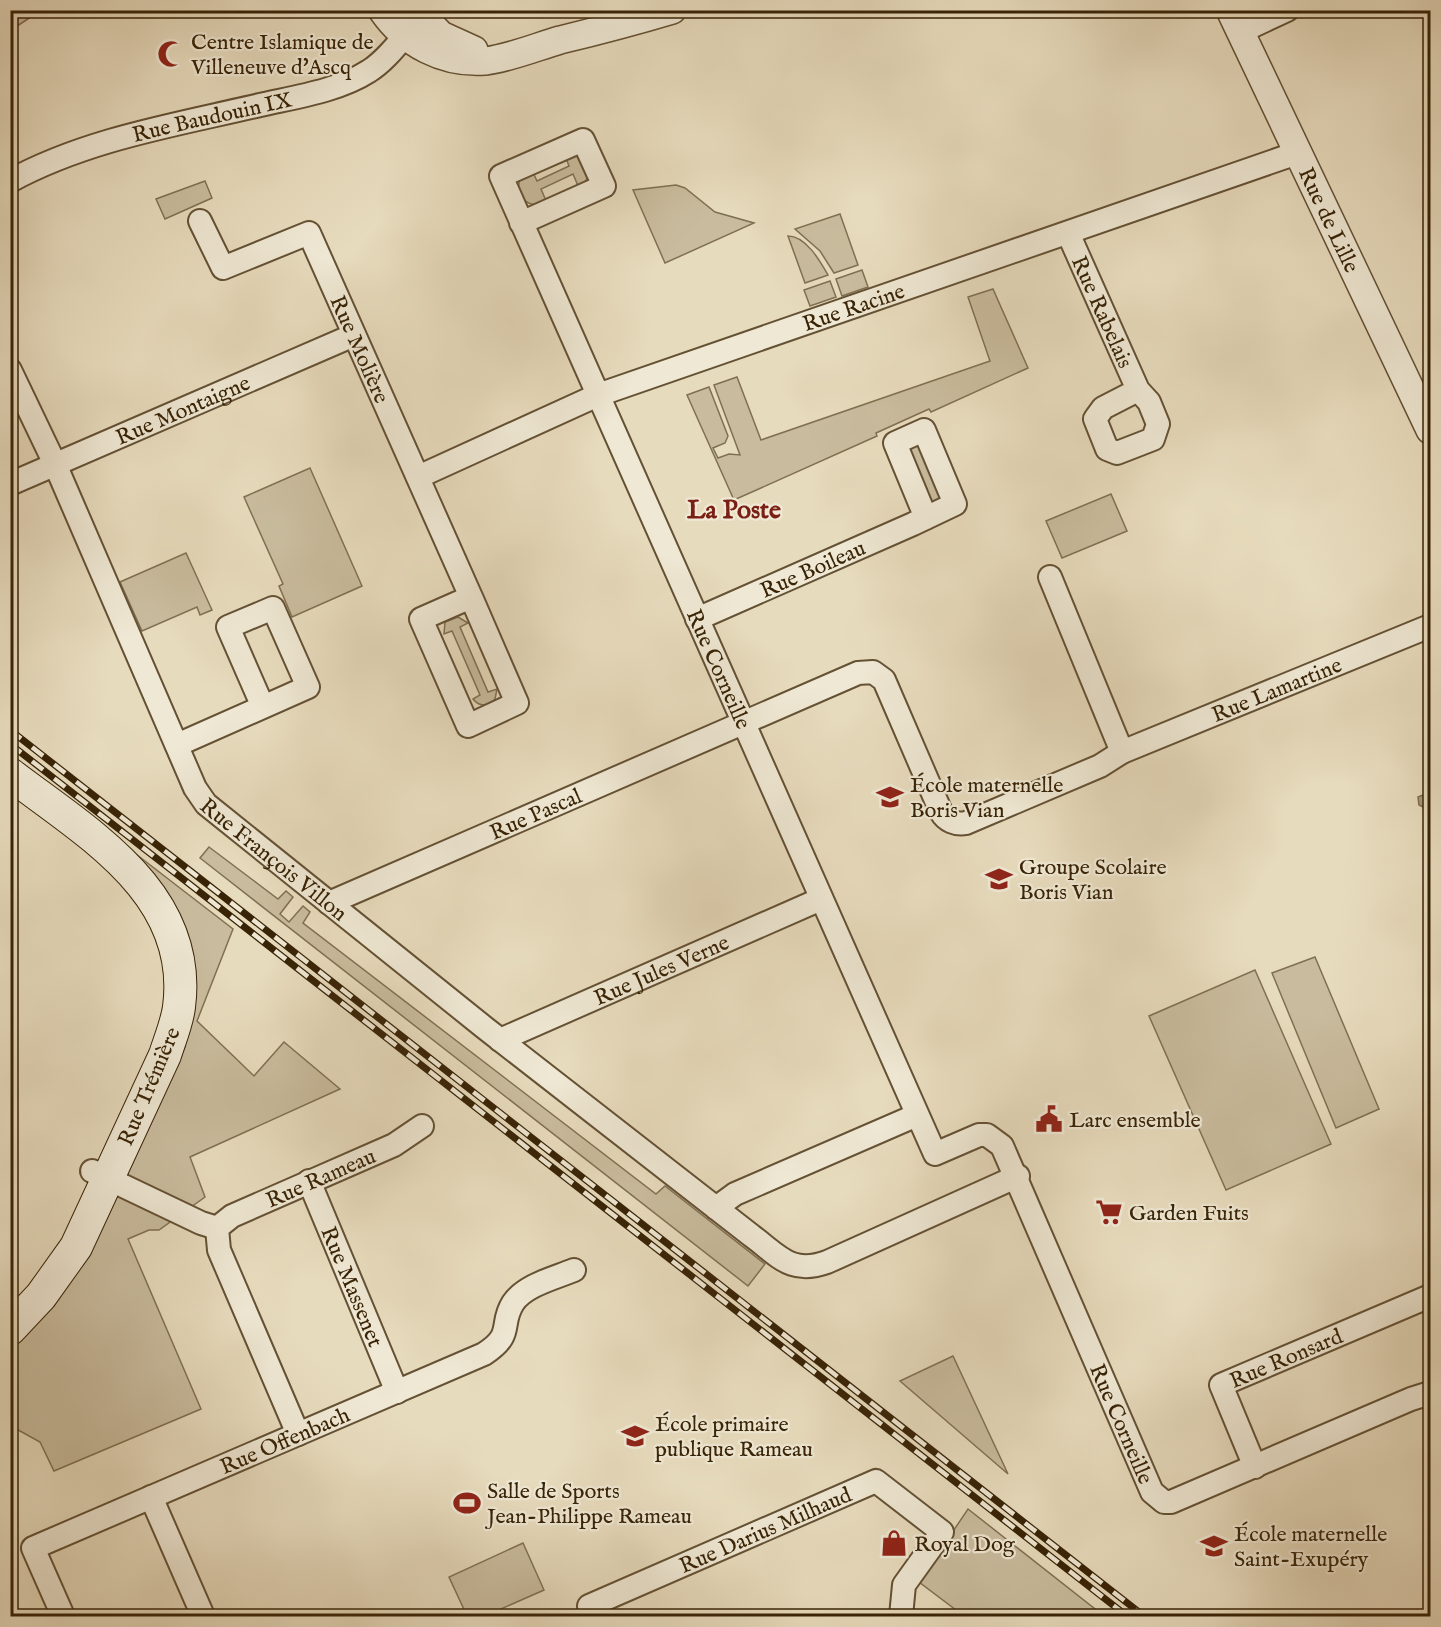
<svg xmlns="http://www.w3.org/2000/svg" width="1441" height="1627" font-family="'IM FELL English',serif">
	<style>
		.green { fill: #c9bc9e; stroke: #807052; stroke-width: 1.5 }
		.water { fill: #ac9c7f; stroke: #7e6c4f; stroke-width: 1.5 }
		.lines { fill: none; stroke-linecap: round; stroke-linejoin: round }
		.minor-casing { stroke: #645134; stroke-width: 26 }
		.tertiary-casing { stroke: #645134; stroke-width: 30 }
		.secondary-casing { stroke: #382306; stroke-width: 34 }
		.minor { stroke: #efe8d4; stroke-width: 22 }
		.tertiary { stroke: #efe8d4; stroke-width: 27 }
		.secondary { stroke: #efe8d4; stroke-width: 32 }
		.rail-casing { stroke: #382306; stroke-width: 7 }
		.rail { stroke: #efe8d4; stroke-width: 4.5; stroke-dasharray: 14; stroke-linecap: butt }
		.labels { text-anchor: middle; stroke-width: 4.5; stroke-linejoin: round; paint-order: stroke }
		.poi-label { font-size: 22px; fill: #382306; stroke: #efe8d4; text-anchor: start }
		.street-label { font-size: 22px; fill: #382306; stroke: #efe8d4 }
		.quarter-label { font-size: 26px; font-weight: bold; fill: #7a1f14; stroke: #efe8d4 }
	</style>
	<rect width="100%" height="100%" fill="#e7dbbd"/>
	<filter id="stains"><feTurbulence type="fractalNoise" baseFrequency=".00333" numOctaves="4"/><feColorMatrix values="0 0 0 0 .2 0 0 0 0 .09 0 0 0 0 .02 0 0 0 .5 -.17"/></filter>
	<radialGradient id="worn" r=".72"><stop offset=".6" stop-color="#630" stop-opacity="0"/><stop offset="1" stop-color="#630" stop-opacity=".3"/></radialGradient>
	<g class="green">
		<polygon points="11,10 40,10 40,11 11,30"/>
		<path d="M 564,153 L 581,156 L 589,171 L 587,179 L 579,188 L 573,174 L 541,189 L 547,203 C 532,207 524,204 518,190 L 520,177 L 531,168 L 537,181 L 569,166 Z"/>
		<polygon points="205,181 212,198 165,219 156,199"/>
		<polygon points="676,185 685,188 715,212 754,223 665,263 633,190"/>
		<polygon points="840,214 858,265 834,273 820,251 795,229"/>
		<path d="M 788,236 C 806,236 820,261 828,275 L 805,283 Z"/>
		<polygon points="862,270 868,287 842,296 836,279"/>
		<polygon points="830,281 836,297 810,306 804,290"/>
		<polygon points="993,289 1028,368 931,412 929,409 876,433 877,436 734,500 687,395 709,387 728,436 725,443 713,448 718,458 729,454 740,455 714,385 737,377 761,440 990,361 968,297"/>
		<polygon points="912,442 919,444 943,498 931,504 908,451"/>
		<polygon points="310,468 362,586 292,617 279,586 283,584 244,497"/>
		<polygon points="1111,494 1127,531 1062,558 1046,521"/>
		<polygon points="186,553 212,610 200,615 197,607 142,631 120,582"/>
		<path d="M 458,617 L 468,623 L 460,627 L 488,692 L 497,689 L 495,699 C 489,707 479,707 473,699 L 480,695 L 452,631 L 444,634 L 445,622 Z"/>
		<polygon points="209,847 278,899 286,891 293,897 280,914 289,922 303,906 310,912 303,923 656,1194 665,1186 765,1264 748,1286 200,858"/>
		<polygon points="132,851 233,929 197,1021 254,1076 284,1042 340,1089 190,1157 205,1197 159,1230 149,1230 128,1239 201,1409 54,1471 40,1442 11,1426 11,1348 55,1304 91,1247 185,1047 184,1021"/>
		<polygon points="1315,957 1379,1109 1336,1128 1272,973"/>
		<polygon points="1255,970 1331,1144 1226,1190 1149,1016"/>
		<polygon points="953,1356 1008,1474 900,1381"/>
		<polygon points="968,1509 1104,1616 964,1616 919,1582"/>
		<polygon points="523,1543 544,1590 485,1616 467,1616 449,1577"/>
	</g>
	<polygon class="water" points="1430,792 1430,804 1423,807 1419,805 1418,797"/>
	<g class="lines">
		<defs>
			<g id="minor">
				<polyline points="1240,32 1287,10"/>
				<path id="s1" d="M 10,181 C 87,139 175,125 260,105 C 295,97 338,91 369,71 C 387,60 402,38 417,22"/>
				<path id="s2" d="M 200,221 L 223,268 L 309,233 L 471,597 L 421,619 L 468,726 L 517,703 L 471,597"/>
				<path id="s3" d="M 521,223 L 604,186 L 583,140 L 501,176 L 935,1154 L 979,1135 L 987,1135 L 1002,1146 L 1152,1492 L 1164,1502 L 1171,1502 L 1411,1399 L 1430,1393"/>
				<path id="s4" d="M 1068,233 L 1138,390 L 1149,402 L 1158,424 L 1153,439 L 1117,453 L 1107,449 L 1095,419 L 1103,408 L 1138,390"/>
				<path id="s5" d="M 10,370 L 55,464 L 195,788 L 206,804 L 485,1028 L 752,1236 C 779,1256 791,1275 827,1262 L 1018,1176"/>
				<path id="s6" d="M 418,477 L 598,395 L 1297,153"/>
				<path id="s7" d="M 10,484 L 354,335"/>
				<path id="s8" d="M 1050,577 L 1122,752 L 1430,626"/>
				<path id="s9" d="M 697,619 L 913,524 L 955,504 L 924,430 L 895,443 L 926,518"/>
				<polyline points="177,745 308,687 273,608 228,627 263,707"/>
				<path id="s10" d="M 329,903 L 858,673 L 873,672 L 884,680 L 941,812 C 946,821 956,825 966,823 L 1100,766 L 1122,752"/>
				<path id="s11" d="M 500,1040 L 821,899"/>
				<polyline points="92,1171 201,1223 217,1228"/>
				<path id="s12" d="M 309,1181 L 397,1392"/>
				<polyline points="716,1208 735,1194 917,1115"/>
				<path id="s13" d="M 298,1434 L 219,1250 L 217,1228 L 232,1216 L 394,1145 L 422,1126"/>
				<path id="s14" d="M 1255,1467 L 1221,1385 L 1430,1296"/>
				<polyline points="151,1497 203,1616"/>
				<path id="s15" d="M 63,1616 L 33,1548 L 484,1354 C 515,1334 499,1325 513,1303 C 525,1285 555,1278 574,1270"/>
				<path id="s16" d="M 590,1616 L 589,1606 L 876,1481 L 942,1532 L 904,1585 L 901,1616"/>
			</g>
			<g id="tertiary">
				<path d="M 382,10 C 405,44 444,64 485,61 C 510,58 536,47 560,40 C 597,31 635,21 672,10"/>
				<polyline points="417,10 441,35 474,50"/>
				<path id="s17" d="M 1230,10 L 1430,430"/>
			</g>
			<path id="secondary" d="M 10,774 C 87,833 194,893 179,1007 C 177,1023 170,1039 165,1055 L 76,1247 L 41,1296 L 10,1329"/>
		</defs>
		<use href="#minor" class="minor-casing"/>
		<use href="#tertiary" class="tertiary-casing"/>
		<use href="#secondary" class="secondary-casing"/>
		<use href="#minor" class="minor"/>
		<use href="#tertiary" class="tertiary"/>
		<use href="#secondary" class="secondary"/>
		<defs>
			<g id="rail">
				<polyline points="10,730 1144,1616"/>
				<polyline points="10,744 1127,1616"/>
			</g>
		</defs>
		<use href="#rail" class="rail-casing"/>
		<use href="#rail" class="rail"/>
	</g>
	<defs>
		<symbol id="mosque-bare" viewBox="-9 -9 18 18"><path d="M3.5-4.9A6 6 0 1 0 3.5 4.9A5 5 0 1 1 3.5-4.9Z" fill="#8f2418" stroke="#efe8d4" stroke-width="2.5" paint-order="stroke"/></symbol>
		<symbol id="school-bare" viewBox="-9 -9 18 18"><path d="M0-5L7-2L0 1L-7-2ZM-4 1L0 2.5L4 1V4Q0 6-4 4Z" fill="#8f2418" stroke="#efe8d4" stroke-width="2.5" paint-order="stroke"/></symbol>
		<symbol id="civic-bare" viewBox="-9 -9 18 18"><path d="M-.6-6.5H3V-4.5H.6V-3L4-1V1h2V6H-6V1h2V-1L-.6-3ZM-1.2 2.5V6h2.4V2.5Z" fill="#8f2418" stroke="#efe8d4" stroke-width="2.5" paint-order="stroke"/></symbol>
		<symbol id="supermarket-bare" viewBox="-9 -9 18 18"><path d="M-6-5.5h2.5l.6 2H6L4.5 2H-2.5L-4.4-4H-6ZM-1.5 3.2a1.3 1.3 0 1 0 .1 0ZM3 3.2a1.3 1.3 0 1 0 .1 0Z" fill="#8f2418" stroke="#efe8d4" stroke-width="2.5" paint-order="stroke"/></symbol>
		<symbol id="stadium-bare" viewBox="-9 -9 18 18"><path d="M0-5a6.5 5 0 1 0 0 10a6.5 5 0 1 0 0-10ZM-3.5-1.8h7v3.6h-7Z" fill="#8f2418" stroke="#efe8d4" stroke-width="2.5" paint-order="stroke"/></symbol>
		<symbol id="shop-bare" viewBox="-9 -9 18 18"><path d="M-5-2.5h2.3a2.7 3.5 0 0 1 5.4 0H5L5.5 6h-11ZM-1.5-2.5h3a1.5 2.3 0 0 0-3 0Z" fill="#8f2418" stroke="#efe8d4" stroke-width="2.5" paint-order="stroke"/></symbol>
	</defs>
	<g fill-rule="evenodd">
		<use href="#mosque-bare" x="152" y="35" width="38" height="38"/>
		<use href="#school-bare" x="871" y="778" width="38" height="38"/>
		<use href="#school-bare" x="980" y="860" width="38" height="38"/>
		<use href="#civic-bare" x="1030" y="1100" width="38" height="38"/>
		<use href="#supermarket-bare" x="1090" y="1193" width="38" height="38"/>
		<use href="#school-bare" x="616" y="1417" width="38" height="38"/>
		<use href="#stadium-bare" x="448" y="1484" width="38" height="38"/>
		<use href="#shop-bare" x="875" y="1524" width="38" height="38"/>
		<use href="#school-bare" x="1195" y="1527" width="38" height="38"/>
	</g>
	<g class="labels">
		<g class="poi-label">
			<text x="191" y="49">Centre Islamique de<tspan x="191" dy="25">Villeneuve d'Ascq</tspan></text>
			<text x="910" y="792">École maternelle<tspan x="910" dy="25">Boris Vian</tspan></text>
			<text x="1019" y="874">Groupe Scolaire<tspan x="1019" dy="25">Boris Vian</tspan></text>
			<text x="1069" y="1127">Larc ensemble</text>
			<text x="1129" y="1220">Garden Fuits</text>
			<text x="655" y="1431">École primaire<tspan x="655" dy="25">publique Rameau</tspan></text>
			<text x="487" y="1498">Salle de Sports<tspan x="487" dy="25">Jean-Philippe Rameau</tspan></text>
			<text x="1234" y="1541">École maternelle<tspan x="1234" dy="25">Saint-Exupéry</tspan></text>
			<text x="914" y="1551">Royal Dog</text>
		</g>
		<g class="street-label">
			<text dy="8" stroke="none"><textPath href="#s1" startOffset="213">Rue Baudouin IX</textPath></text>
			<text dy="8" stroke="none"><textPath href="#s17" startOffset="232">Rue de Lille</textPath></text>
			<text dy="8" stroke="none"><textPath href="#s6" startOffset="468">Rue Racine</textPath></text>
			<text dy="8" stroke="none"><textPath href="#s4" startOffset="86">Rue Rabelais</textPath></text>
			<text dy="8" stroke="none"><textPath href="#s2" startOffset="272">Rue Molière</textPath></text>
			<text dy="8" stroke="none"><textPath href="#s7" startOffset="188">Rue Montaigne</textPath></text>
			<text dy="8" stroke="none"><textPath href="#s9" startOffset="126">Rue Boileau</textPath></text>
			<text dy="8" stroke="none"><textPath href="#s3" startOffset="770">Rue Corneille</textPath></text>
			<text dy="8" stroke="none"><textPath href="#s8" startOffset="356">Rue Lamartine</textPath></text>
			<text dy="8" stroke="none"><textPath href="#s10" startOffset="225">Rue Pascal</textPath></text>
			<text dy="8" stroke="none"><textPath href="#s5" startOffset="564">Rue François Villon</textPath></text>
			<text dy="8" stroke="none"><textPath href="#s11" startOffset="176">Rue Jules Verne</textPath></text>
			<text transform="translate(148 1086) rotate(-67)" y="8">Rue Trémière</text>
			<text dy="8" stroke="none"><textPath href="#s13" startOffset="338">Rue Rameau</textPath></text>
			<text dy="8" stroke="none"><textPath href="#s12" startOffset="114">Rue Massenet</textPath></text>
			<text dy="8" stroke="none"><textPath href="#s14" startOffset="159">Rue Ronsard</textPath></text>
			<text dy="8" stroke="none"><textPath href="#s3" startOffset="1678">Rue Corneille</textPath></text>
			<text dy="8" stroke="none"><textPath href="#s15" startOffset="348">Rue Offenbach</textPath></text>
			<text dy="8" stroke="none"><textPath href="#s16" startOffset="202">Rue Darius Milhaud</textPath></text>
		</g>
		<g class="quarter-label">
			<text x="734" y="518">La Poste</text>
		</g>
	</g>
	<rect width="1441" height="1627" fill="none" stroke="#e7dbbd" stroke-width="36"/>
	<rect x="12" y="12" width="1417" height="1603" fill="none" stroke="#382306" stroke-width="3"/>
	<rect x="18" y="18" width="1405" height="1591" fill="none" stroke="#382306" stroke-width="1.5"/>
	<rect width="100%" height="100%" filter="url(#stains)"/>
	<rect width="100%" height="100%" fill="url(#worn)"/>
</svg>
